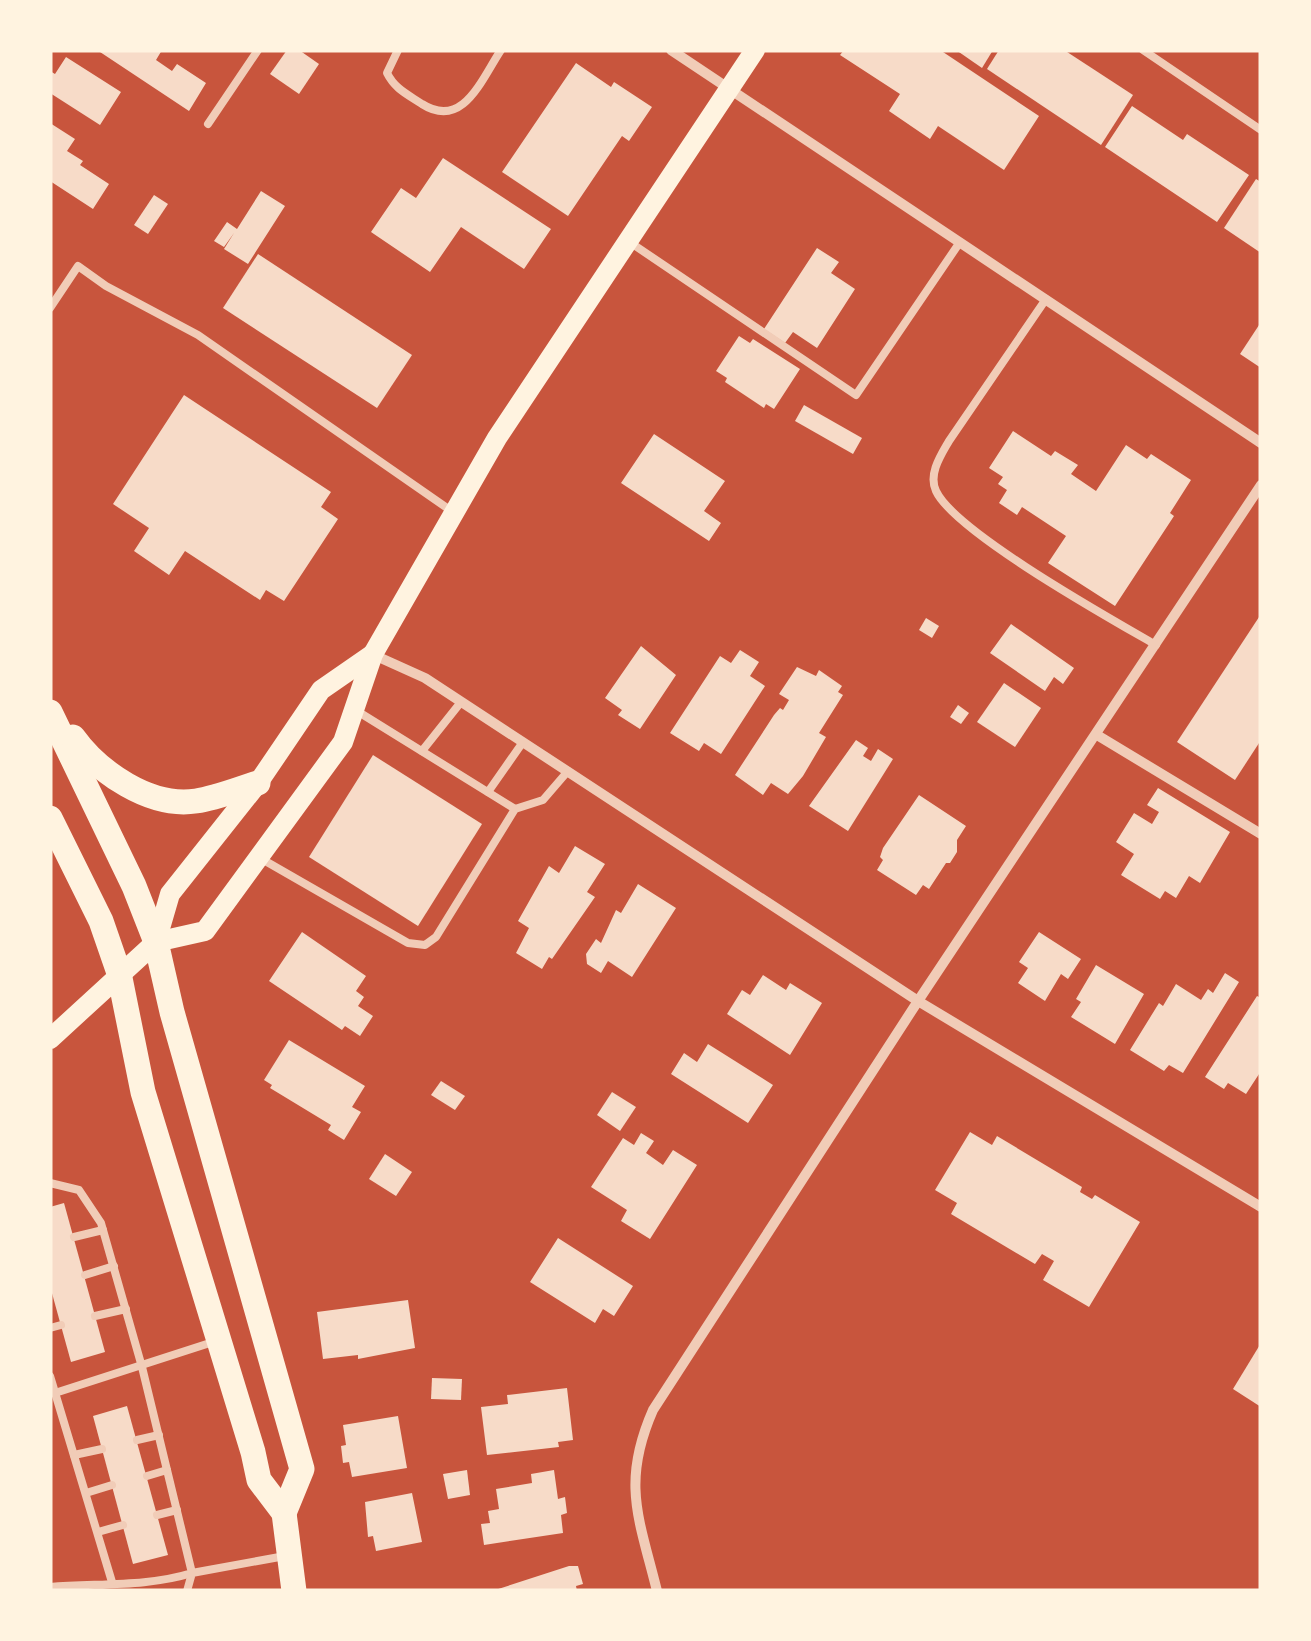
<svg xmlns="http://www.w3.org/2000/svg" width="1311" height="1641" font-family="Merriweather,serif">
	<style>
		.building { fill: #f7dbc8 }
		.lines { fill: none; stroke-linecap: round; stroke-linejoin: round }
		.service { stroke: #f1ccb7; stroke-width: 8 }
		.minor { stroke: #f1ccb7; stroke-width: 10 }
		.secondary { stroke: #fff3e0; stroke-width: 20 }
		.trunk { stroke: #fff3e0; stroke-width: 25 }
	</style>
	<rect width="100%" height="100%" fill="#c8553d"/>
	<g class="building">
		<polygon points="97,50 162,50 156,60 172,71 177,64 206,83 189,111"/>
		<polygon points="287,50 299,50 319,64 299,94 270,74"/>
		<polygon points="844,50 940,50 1039,116 1004,170 938,126 930,139 889,111 900,94 840,55"/>
		<polygon points="956,50 993,50 982,68"/>
		<polygon points="999,50 1064,50 1133,95 1101,145 987,69"/>
		<polygon points="66,57 121,92 100,125 50,93 50,71 55,74"/>
		<polygon points="576,63 611,87 614,82 652,107 629,141 622,136 568,216 502,172"/>
		<polygon points="1132,106 1183,140 1187,134 1249,175 1217,222 1105,147"/>
		<polygon points="50,123 75,139 67,151 83,161 80,165 109,184 93,209 50,181"/>
		<polygon points="443,158 551,229 524,269 461,227 430,272 371,232 401,188 416,198"/>
		<polygon points="1256,179 1261,182 1261,253 1224,228"/>
		<polygon points="261,191 285,206 248,264 224,249 234,233 224,247 214,241 227,222 237,229"/>
		<polygon points="154,195 168,204 148,234 134,225"/>
		<polygon points="817,248 839,262 831,273 855,289 817,348 793,332 785,343 764,329"/>
		<polygon points="258,254 412,355 377,408 223,308"/>
		<polygon points="1261,322 1261,368 1240,354"/>
		<polygon points="739,336 750,343 753,339 800,369 774,409 766,404 764,408 725,382 727,378 716,371"/>
		<polygon points="184,395 331,492 321,507 338,519 284,601 266,590 260,600 185,551 169,575 134,551 149,528 113,504"/>
		<polygon points="804,405 862,438 853,454 795,421"/>
		<polygon points="1013,431 1051,456 1055,451 1078,465 1071,474 1096,491 1126,445 1147,459 1151,454 1191,480 1170,513 1174,516 1115,606 1048,563 1066,536 1022,507 1017,515 999,503 1007,490 998,484 1003,477 989,468"/>
		<polygon points="654,434 725,481 704,511 721,523 709,541 621,483"/>
		<polygon points="1261,614 1261,740 1235,780 1177,742"/>
		<polygon points="926,618 939,626 932,638 919,630"/>
		<polygon points="1011,624 1074,668 1063,684 1054,677 1045,691 990,653"/>
		<polygon points="641,646 676,675 640,729 618,715 622,710 605,698"/>
		<polygon points="740,650 759,662 750,676 765,686 721,754 704,743 699,751 670,733 720,656 731,663"/>
		<polygon points="797,667 816,676 819,670 842,686 838,692 843,695 819,733 826,737 803,776 788,794 771,783 763,795 735,775 774,715 780,708 783,710 789,700 779,694"/>
		<polygon points="1004,683 1041,708 1015,747 977,722"/>
		<polygon points="958,705 969,713 961,724 950,717"/>
		<polygon points="856,740 868,748 863,756 871,761 878,749 893,759 848,831 809,806"/>
		<polygon points="373,755 482,824 418,926 309,857"/>
		<polygon points="1158,788 1230,832 1200,883 1189,876 1176,898 1165,891 1160,899 1121,875 1134,854 1116,842 1134,813 1152,824 1159,812 1147,805"/>
		<polygon points="919,795 966,826 957,840 957,852 950,863 946,863 929,889 923,885 916,895 877,870 883,860 880,857 883,848"/>
		<polygon points="575,846 605,864 587,892 595,897 552,959 549,957 542,969 516,953 529,928 518,921 549,866 559,873"/>
		<polygon points="638,884 676,908 632,977 608,961 601,973 587,964 586,954 596,939 601,943 616,910 621,913"/>
		<polygon points="302,932 366,976 356,991 364,997 358,1006 373,1016 360,1036 345,1026 342,1030 269,981"/>
		<polygon points="1039,932 1081,959 1068,979 1061,974 1045,1001 1018,983 1028,968 1019,962"/>
		<polygon points="1096,965 1144,994 1115,1044 1071,1017 1081,1002 1076,999"/>
		<polygon points="1225,973 1239,982 1183,1073 1169,1065 1164,1071 1130,1050 1159,1003 1163,1006 1176,984 1201,1000 1208,989 1213,993"/>
		<polygon points="763,975 786,990 790,983 822,1003 790,1055 727,1014 742,990 750,995"/>
		<polygon points="1257,996 1261,998 1261,1071 1246,1094 1228,1083 1224,1089 1205,1077"/>
		<polygon points="289,1040 365,1086 352,1107 361,1112 344,1140 328,1130 331,1125 270,1088 272,1085 264,1080"/>
		<polygon points="708,1044 773,1085 748,1123 671,1074 684,1053 697,1062"/>
		<polygon points="441,1081 465,1096 455,1110 431,1095"/>
		<polygon points="612,1092 636,1107 620,1131 597,1115"/>
		<polygon points="970,1132 992,1145 997,1136 1082,1187 1080,1192 1092,1199 1095,1195 1140,1222 1089,1307 1043,1280 1054,1261 1042,1254 1035,1264 951,1214 957,1203 935,1190"/>
		<polygon points="641,1133 654,1141 646,1153 663,1165 673,1150 697,1165 650,1239 621,1221 627,1210 591,1187 623,1138 634,1145"/>
		<polygon points="385,1154 412,1172 396,1196 369,1179"/>
		<polygon points="64,1203 105,1352 71,1362 50,1286 50,1207"/>
		<polygon points="558,1238 633,1286 614,1316 603,1309 595,1323 530,1282"/>
		<polygon points="408,1300 415,1348 358,1359 358,1355 323,1359 317,1312"/>
		<polygon points="1261,1343 1261,1407 1233,1389"/>
		<polygon points="432,1378 462,1379 461,1400 431,1399"/>
		<polygon points="567,1388 573,1440 558,1442 559,1447 487,1455 481,1407 508,1404 507,1395"/>
		<polygon points="127,1406 168,1555 133,1564 93,1416"/>
		<polygon points="398,1416 407,1468 352,1477 349,1462 343,1463 341,1446 346,1445 343,1425"/>
		<polygon points="467,1470 470,1495 448,1499 443,1474"/>
		<polygon points="554,1470 558,1499 565,1497 567,1513 561,1515 563,1533 484,1545 481,1524 490,1523 488,1511 499,1509 496,1489 532,1483 531,1474"/>
		<polygon points="412,1493 422,1542 376,1551 373,1536 368,1537 365,1502"/>
		<polygon points="569,1566 578,1566 583,1584 576,1586 577,1591 492,1591"/>
	</g>
	<g class="lines">
		<g class="service">
			<path d="M 398,50 L 387,73 C 395,89 407,94 422,104 C 463,130 481,80 501,50"/>
			<polyline points="1143,50 1261,130"/>
			<polyline points="208,124 258,50"/>
			<polyline points="631,243 856,395 960,242"/>
			<path d="M 1046,299 L 949,441 C 941,455 928,474 936,491 C 955,532 1111,619 1156,645"/>
			<polyline points="50,308 78,266 106,286 198,335 450,510"/>
			<polyline points="357,711 515,809"/>
			<polyline points="422,751 461,702"/>
			<polyline points="488,792 523,742"/>
			<polyline points="260,858 408,943 425,945 436,937 515,809 543,800 568,771"/>
			<path d="M 50,1183 L 79,1190 L 101,1223 L 142,1367 L 192,1573 C 147,1587 98,1583 50,1587"/>
			<polyline points="74,1237 103,1230"/>
			<polyline points="85,1275 114,1266"/>
			<polyline points="95,1316 126,1309"/>
			<polyline points="50,1328 61,1325"/>
			<polyline points="50,1376 112,1582"/>
			<polyline points="55,1393 213,1342"/>
			<polyline points="137,1440 159,1435"/>
			<polyline points="74,1455 102,1449"/>
			<polyline points="147,1476 167,1470"/>
			<polyline points="86,1493 112,1485"/>
			<polyline points="157,1515 177,1510"/>
			<polyline points="98,1532 123,1525"/>
			<polyline points="187,1591 192,1573 285,1556"/>
		</g>
		<g class="minor">
			<polyline points="671,50 1261,443"/>
			<polyline points="374,655 425,678 918,1001 1261,1207"/>
			<polyline points="1097,735 1261,834"/>
			<path d="M 657,1591 C 639,1518 621,1483 653,1410 L 918,1001 L 1261,485"/>
		</g>
		<g class="secondary">
			<polyline points="156,942 170,894 258,783 321,690 373,654"/>
			<polyline points="50,1039 156,942 205,931 343,742 373,654 497,438 755,50"/>
		</g>
		<g class="trunk">
			<polyline points="50,712 134,886 156,942 172,1012 302,1469 284,1513"/>
			<path d="M 73,737 C 98,772 150,808 196,801 C 217,798 238,789 258,783"/>
			<polyline points="50,818 101,921 119,973 143,1092 253,1452 259,1480 284,1513 294,1591"/>
		</g>
	</g>
	<rect width="1311" height="1641" fill="none" stroke="#fff3e0" stroke-width="105"/>
</svg>
